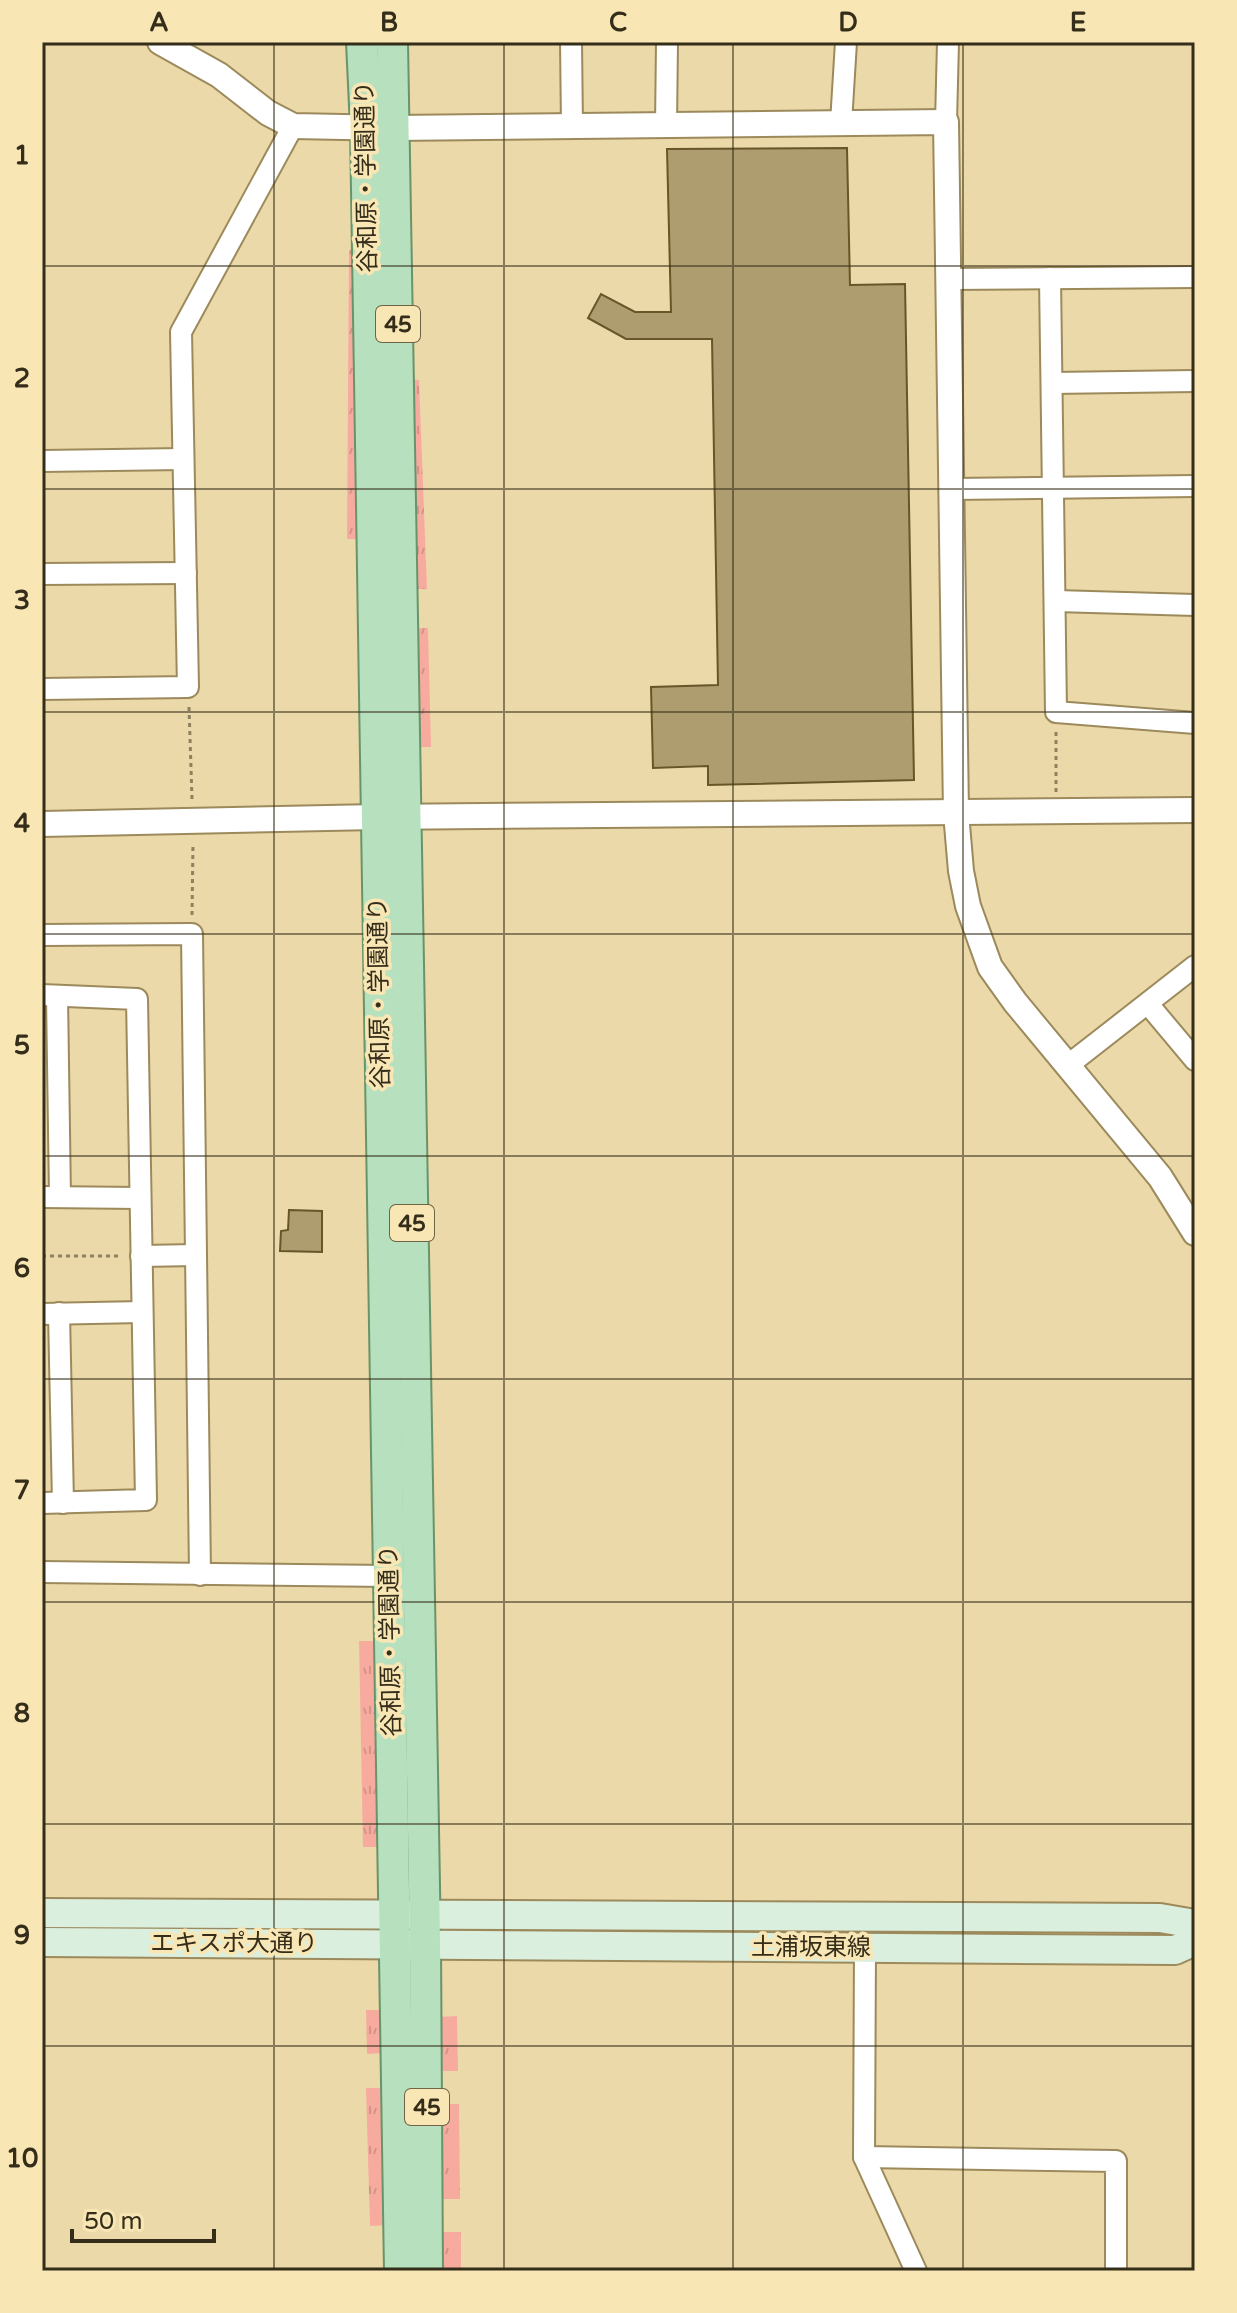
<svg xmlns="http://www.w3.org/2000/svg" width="1237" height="2313" font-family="'Varela Round','Noto Sans JP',sans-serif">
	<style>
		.grass { fill: url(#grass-tufts) }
		.building { fill: #ae9d6e; stroke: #665629; stroke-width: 2 }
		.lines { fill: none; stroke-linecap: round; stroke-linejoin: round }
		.minor-casing { stroke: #9c8a5c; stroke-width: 24 }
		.tertiary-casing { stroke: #9c8a5c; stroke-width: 28 }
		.secondary-casing { stroke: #9c8a5c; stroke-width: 32 }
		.primary-casing { stroke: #699469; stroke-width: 34 }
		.path { stroke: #8e8160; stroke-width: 3; stroke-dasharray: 4 4; stroke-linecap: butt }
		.minor { stroke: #fff; stroke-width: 20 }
		.tertiary { stroke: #fff; stroke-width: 24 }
		.secondary { stroke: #dbefdf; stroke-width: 28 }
		.primary { stroke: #b6e0be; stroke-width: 30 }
		.grid { fill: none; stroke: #342d1a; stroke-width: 2; stroke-opacity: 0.55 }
		.labels { text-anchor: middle; stroke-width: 7; stroke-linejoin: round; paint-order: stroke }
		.shield { fill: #f9e6b5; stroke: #6f6448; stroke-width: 2 }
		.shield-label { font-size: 22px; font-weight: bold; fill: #342d1a }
		.street-label { font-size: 24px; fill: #342d1a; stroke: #f9e6b5 }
		.neatline { fill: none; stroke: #342d1a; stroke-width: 3 }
		.grid-label { font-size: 26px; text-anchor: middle; font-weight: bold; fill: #342d1a }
	</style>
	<defs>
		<pattern id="grass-tufts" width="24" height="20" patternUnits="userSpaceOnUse" patternTransform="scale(2)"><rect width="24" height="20" fill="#f7ab9f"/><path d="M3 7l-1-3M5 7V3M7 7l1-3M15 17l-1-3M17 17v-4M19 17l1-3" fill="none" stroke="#d49388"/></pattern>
	</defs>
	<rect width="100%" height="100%" fill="#ecd9a9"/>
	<g class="grass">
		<polygon points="356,249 360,539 347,539 349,250"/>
		<polygon points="411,379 419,380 427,589 414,589"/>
		<polygon points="414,628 428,628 431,747 416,747"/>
		<polygon points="359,1641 378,1641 382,1847 363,1847"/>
		<polygon points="366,2010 384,2010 385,2053 367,2054"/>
		<polygon points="457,2016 458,2071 439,2071 438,2017"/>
		<polygon points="366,2088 385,2088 389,2225 370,2226"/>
		<polygon points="440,2104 459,2104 460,2199 440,2199"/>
		<polygon points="442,2232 461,2232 461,2271 443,2271"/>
	</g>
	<g class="building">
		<polygon points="847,148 850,285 905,284 914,780 708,785 708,766 653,768 651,687 718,685 712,339 626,339 588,318 601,294 635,312 671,312 667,149"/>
		<polygon points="289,1210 322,1211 322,1252 280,1251 281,1231 288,1230"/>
	</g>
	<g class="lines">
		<defs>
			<g id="minor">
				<polyline points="571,42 572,127"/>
				<polyline points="946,122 948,42"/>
				<polyline points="841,123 846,42"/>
				<polyline points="666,126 667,42"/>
				<polyline points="1050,278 1056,712 1195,723"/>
				<polyline points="949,279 1195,277"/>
				<polyline points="1052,383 1195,381"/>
				<polyline points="42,461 183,459"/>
				<polyline points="952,489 1195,486"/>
				<polyline points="42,574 186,573"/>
				<polyline points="1056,601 1195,605"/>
				<polyline points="42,689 188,687 181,332 293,126"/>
				<polyline points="42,935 192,934 200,1575"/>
				<polyline points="42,995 137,999 146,1500 42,1503"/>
				<polyline points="57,996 60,1197"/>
				<polyline points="1148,1004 1195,1060"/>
				<polyline points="1067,1066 1195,966"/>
				<polyline points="42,1197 140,1198"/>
				<polyline points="141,1256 196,1255"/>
				<polyline points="59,1313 63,1503"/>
				<polyline points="42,1314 142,1312"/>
				<polyline points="42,1572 388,1576"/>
				<polyline points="865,1948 864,2157 916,2271"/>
				<polyline points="864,2157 1116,2161 1116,2271"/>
			</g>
			<g id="tertiary">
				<polyline points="160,42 219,75 268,113 293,126 394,128 946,122 956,813 961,871 968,906 990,967 1015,1002 1160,1177 1195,1233"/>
				<polyline points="42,824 376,817 1195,810"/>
			</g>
			<g id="secondary">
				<polyline points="42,1913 1160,1918 1195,1924"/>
				<polyline points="42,1942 1175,1950 1195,1941"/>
			</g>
			<g id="primary">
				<polyline points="362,42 366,127 400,2271"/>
				<polyline points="392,42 425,1944 427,2271"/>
			</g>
		</defs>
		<use href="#minor" class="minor-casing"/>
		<use href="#tertiary" class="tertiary-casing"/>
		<use href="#secondary" class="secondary-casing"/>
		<use href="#primary" class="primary-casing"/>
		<g class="path">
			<polyline points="189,707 192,799"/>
			<polyline points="1056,792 1056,732"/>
			<polyline points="192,915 193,843"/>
			<polyline points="42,1256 121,1256"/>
		</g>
		<use href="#minor" class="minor"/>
		<use href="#tertiary" class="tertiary"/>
		<use href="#secondary" class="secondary"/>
		<use href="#primary" class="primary"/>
	</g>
	<path class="grid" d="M 274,42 L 274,2271M 504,42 L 504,2271M 733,42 L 733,2271M 963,42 L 963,2271M 42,266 L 1195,266M 42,489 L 1195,489M 42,712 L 1195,712M 42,934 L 1195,934M 42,1156 L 1195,1156M 42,1379 L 1195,1379M 42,1602 L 1195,1602M 42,1824 L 1195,1824M 42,2046 L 1195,2046"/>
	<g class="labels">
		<g class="shield">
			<rect x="376" y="306" width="44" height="36" rx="6"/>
			<rect x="390" y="1205" width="44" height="36" rx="6"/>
			<rect x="405" y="2089" width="44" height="36" rx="6"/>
		</g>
		<g class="shield-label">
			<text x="398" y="332">45</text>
			<text x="412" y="1231">45</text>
			<text x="427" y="2115">45</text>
		</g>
		<g class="street-label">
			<text transform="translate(366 177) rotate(-91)" y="8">谷和原・学園通り</text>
			<text transform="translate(379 993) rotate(-91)" y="8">谷和原・学園通り</text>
			<text transform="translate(390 1641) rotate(-91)" y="8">谷和原・学園通り</text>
			<text x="234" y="1951">エキスポ大通り</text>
			<text x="811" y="1955">土浦坂東線</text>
		</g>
	</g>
	<rect width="1237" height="2313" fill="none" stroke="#f9e6b5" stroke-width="88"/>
	<path d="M72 2229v12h142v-12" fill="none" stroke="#342d1a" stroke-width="4"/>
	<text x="84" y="2229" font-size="24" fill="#342d1a" stroke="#f9e6b5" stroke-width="6" paint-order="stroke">50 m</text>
	<rect x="44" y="44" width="1149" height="2225" class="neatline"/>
	<g class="grid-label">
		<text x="159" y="31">A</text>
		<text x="389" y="31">B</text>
		<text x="618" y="31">C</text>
		<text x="848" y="31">D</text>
		<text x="1078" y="31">E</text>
		<text x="22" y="164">1</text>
		<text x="22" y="387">2</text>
		<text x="22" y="609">3</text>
		<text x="22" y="832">4</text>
		<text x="22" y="1054">5</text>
		<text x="22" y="1277">6</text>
		<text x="22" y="1499">7</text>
		<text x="22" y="1722">8</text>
		<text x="22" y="1944">9</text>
		<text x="22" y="2167">10</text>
	</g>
</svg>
